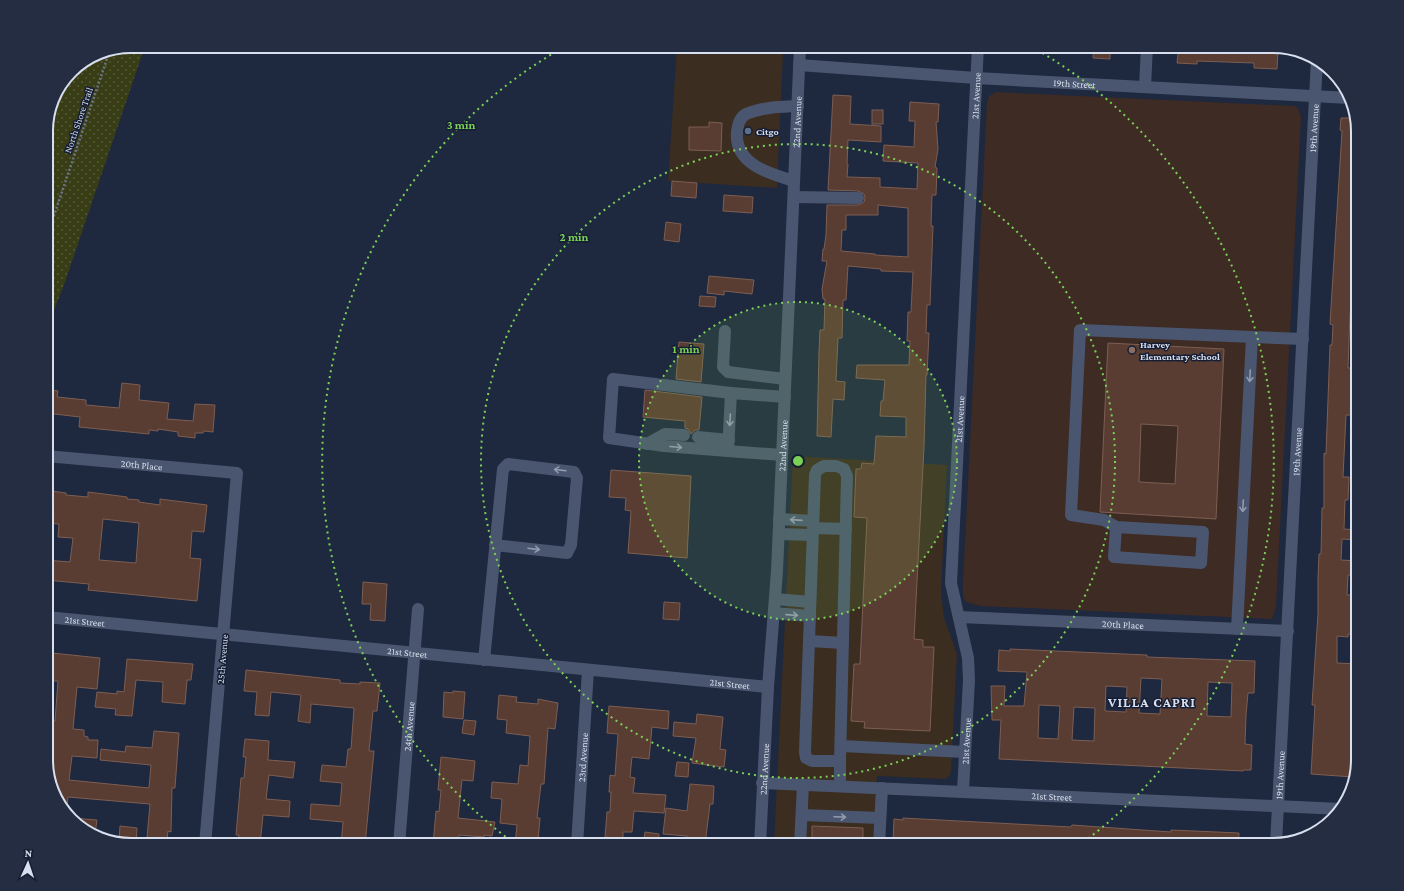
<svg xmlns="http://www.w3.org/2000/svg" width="1404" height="891" font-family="'Crimson Pro',serif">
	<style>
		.commercial { fill: #3b2d20 }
		.education { fill: #3d2b24 }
		.park { fill: url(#park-dots) }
		.building { fill: #593d32; stroke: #7d5e52; fill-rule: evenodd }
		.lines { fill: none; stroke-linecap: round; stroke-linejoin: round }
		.path { stroke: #6c7488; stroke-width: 2.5; stroke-dasharray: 2 2; stroke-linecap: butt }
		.minor { stroke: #4a566f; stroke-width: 12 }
		.oneway { stroke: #919aae }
		.ring { fill: none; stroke: #7bd156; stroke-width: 2; stroke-dasharray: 2 4 }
		.service-dot { fill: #5c6f8a; stroke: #151e34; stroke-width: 1.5 }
		.education-dot { fill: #8d6e63; stroke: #151e34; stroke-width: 1.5 }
		.labels { text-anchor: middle; stroke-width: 3; stroke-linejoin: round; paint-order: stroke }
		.street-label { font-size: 10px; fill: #d8dfee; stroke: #151e34 }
		.poi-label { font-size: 10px; font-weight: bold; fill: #d8dfee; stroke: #151e34; text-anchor: start }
		.district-label { font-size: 14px; font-weight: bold; letter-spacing: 1px; fill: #d8dfee; stroke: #151e34 }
		.rim { fill: none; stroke: #d8dfee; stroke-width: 2 }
		.centre { fill: #7bd156; stroke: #151e34; stroke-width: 2 }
		.ring-label { font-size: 12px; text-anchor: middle; font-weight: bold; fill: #7bd156; stroke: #151e34; stroke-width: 3; stroke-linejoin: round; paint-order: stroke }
	</style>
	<defs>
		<pattern id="park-dots" width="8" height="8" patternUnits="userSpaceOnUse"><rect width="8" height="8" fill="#383d16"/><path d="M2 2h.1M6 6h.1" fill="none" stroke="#545938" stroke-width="1.8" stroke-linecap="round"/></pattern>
	</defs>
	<rect width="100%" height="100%" fill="#1e283f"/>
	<g class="commercial">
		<polygon points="677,46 783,54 777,188 668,181"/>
		<polygon points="793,456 947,465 941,592 944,618 957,654 951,771 949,776 945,779 877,776 874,845 774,845"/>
	</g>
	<polygon class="education" points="996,92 1295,106 1299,110 1301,117 1276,607 1272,619 980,606 966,602 963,596 963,583 987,102 989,96"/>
	<polygon class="park" points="132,46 145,46 65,282 46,331 46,126 53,99 71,71 99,52"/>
	<g class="building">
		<polygon points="1094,46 1110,46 1110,59 1093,58"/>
		<polygon points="1179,46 1268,46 1269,50 1278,51 1277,69 1254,68 1254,63 1197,61 1197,64 1177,63"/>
		<path d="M 833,95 L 851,96 L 850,124 L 881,126 L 881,142 L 848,140 L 847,164 L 848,164 L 847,177 L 880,178 L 880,187 L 917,189 L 918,163 L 883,161 L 884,145 L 914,147 L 915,121 L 909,121 L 910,102 L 939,104 L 938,122 L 936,122 L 938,149 L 935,167 L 937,168 L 936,195 L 932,195 L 931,226 L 933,226 L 930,305 L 927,305 L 926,333 L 929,333 L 927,375 L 926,375 L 924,447 L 914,639 L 923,640 L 923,647 L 934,647 L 930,731 L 864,728 L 865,722 L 851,721 L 854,664 L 860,664 L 867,518 L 854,517 L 856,469 L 861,469 L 862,463 L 874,464 L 876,436 L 906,437 L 906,417 L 880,416 L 881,401 L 883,401 L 885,380 L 856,378 L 857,365 L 909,365 L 910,341 L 907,341 L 908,312 L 911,312 L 913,272 L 881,271 L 881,269 L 848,266 L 846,300 L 843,300 L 842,338 L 838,338 L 836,381 L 845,382 L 844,400 L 833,399 L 831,437 L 817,436 L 819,352 L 820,330 L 824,330 L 825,299 L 823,299 L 822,289 L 827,261 L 822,261 L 823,249 L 824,249 L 826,235 L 827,205 L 858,205 L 864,202 L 865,198 L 864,194 L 858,191 L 828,190 ZM 878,205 L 908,208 L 908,257 L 875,255 L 875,254 L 841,251 L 842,230 L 846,230 L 846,215 L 878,215 Z"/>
		<rect x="872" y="110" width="11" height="14"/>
		<polygon points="1341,118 1355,118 1358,131 1358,205 1356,205 1353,260 1358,260 1358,313 1350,313 1348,368 1355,368 1351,415 1346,415 1343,477 1349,477 1348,500 1345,500 1344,529 1358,530 1358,540 1342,539 1341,560 1358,561 1358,575 1348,575 1347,595 1358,595 1358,610 1356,635 1348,634 1348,637 1337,636 1337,663 1358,664 1358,713 1354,713 1352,753 1358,753 1358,760 1353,777 1311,774 1315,705 1312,705 1318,614 1318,578 1319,554 1321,554 1322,508 1324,508 1324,453 1326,454 1330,345 1332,345 1333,325 1330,324 1342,131 1340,130"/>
		<polygon points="709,122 722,123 721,151 689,150 689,127 709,127"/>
		<polygon points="672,181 697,183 696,198 671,196"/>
		<polygon points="724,195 753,197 752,213 723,211"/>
		<polygon points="666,222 681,224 679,242 664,240"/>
		<polygon points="709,276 754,280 752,294 724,291 724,295 707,293"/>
		<polygon points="700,296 716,297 715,307 699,306"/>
		<polygon points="679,342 704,344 701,382 676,379"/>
		<path d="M 1108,343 L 1224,349 L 1216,519 L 1100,512 ZM 1141,424 L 1178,426 L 1175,484 L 1139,482 Z"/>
		<polygon points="122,383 140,385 139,400 169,403 167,419 193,421 195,404 215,405 213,432 204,431 203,433 195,433 195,438 178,436 178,432 158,429 158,431 149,430 149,434 79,427 80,417 46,413 46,389 58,391 57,397 86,400 86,405 119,408"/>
		<polygon points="645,390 702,397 699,430 695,430 691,434 688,429 685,428 685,421 643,417"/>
		<polygon points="611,470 691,476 687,558 628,553 631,511 625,510 626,498 609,497"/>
		<path d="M 52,491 L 66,493 L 66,495 L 88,497 L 88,492 L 104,494 L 127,497 L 127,499 L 139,500 L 139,502 L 160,505 L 160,499 L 207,505 L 204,532 L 192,531 L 190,558 L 201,559 L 197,601 L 88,590 L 89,584 L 46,580 L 46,560 L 70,562 L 73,538 L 58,537 L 59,524 L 46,523 L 46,494 L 51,494 ZM 103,519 L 139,523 L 136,563 L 99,560 Z"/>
		<polygon points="363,582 387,584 385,621 370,620 371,604 362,604"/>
		<polygon points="664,602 680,603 679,620 663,619"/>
		<path d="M 1010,649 L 1147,655 L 1147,657 L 1255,661 L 1254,693 L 1248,693 L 1246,715 L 1245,744 L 1252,745 L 1251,770 L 1243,770 L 1243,771 L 999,759 L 1001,720 L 992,720 L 991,686 L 1005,686 L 1004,706 L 1024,706 L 1027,672 L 998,671 L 999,650 L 1010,651 ZM 1141,678 L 1162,679 L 1160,714 L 1139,713 ZM 1208,682 L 1232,683 L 1231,717 L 1207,716 ZM 1106,686 L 1127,687 L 1126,712 L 1105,711 ZM 1039,705 L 1060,706 L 1058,739 L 1038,738 ZM 1074,707 L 1095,708 L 1094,741 L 1072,740 Z"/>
		<polygon points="52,653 100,658 97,689 77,687 73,729 84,730 84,736 88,737 88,740 98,740 97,758 72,756 69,780 149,788 151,765 100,760 101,749 125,752 126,746 152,748 154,731 179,733 175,788 172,788 171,832 168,831 167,840 147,838 150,804 68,797 66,812 57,802 46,765 50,720 55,721 58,681 49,681"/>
		<polygon points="127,659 193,664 191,680 187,680 185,704 162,702 163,682 136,680 132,716 115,715 116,709 95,707 97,692 117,694 117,691 124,692"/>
		<polygon points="246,670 340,680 340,683 360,684 360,682 380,683 377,711 373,711 369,751 374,751 365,845 341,845 343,822 310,819 311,804 340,806 342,783 320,781 322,765 346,767 348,749 351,749 354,708 311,704 310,723 298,721 301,695 271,692 269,716 255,715 257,692 244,691"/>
		<polygon points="453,691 465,692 463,719 443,717 444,692 453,693"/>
		<polygon points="499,695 517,697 516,702 538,704 538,699 558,703 555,729 548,728 544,784 541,784 537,818 540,818 538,840 536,840 536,845 515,845 517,825 500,823 502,799 491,798 492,782 518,784 520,765 528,766 530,736 506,733 507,720 497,719"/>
		<polygon points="609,706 669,711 668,729 652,727 649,759 632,757 630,777 635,778 633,793 666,795 664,813 634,811 632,832 623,832 623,839 605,837 607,812 610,812 611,792 609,792 610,775 615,776 618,734 607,733"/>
		<polygon points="697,714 723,717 720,749 726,750 724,767 692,763 696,738 673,736 674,722 696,724"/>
		<polygon points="464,720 476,721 474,735 462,733"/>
		<polygon points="245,739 269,741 268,760 295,762 293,778 269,775 266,799 290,801 289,817 263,815 260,845 238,844 239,835 236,835 241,778 244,778 246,757 243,757"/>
		<polygon points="441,757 475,761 473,781 462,780 458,818 495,822 492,836 484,835 484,837 459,835 458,845 433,845 436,811 439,812 441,790 438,790"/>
		<polygon points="677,762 689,763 688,777 675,776"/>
		<polygon points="690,784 714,786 713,804 710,804 709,812 705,845 686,845 687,836 663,834 666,808 687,811"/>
		<polygon points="72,818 97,820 95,834 84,831"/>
		<polygon points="903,818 1071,827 1072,825 1171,832 1171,830 1239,833 1238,845 1030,845 982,843 982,845 961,845 961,843 893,842 894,819 903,820"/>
		<polygon points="120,826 137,828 136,843 119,841"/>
		<polygon points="812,826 863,828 863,845 812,845"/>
		<polygon points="645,832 659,834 658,845 643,845"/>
	</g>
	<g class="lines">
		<polyline class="path" points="46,239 110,50"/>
		<g class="minor">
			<path id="s1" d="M 799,65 L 976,78 L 1349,98"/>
			<polyline points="1145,87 1147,46"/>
			<path d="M 794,181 C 770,174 734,164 737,132 C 738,125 739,118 746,114 C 762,107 781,107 798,106"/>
			<polyline points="794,197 858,198"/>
			<polyline points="725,331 723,367 728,372 785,379"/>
			<polyline points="698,437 729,440"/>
			<polyline points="647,444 665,434 684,435"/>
			<polyline points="728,451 664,446 609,438 613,379 731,393"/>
			<polyline points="782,455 728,451 731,393 785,397"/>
			<path id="s2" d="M 46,456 L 237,473 L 205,845"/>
			<polygon points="824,466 836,466 844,469 847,476 840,761 812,761 806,758 805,752 815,475 817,470"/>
			<polyline points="779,519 813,521"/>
			<polyline points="1116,527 1203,532 1201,563 1114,557 1116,527 1104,520 1071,515 1080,330 1303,339"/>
			<polyline points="813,528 846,529"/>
			<polyline points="779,534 812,535"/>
			<polyline points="775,599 810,602"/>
			<polyline points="774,613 810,616"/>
			<path id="s3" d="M 46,617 L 768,687"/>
			<path id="s4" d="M 959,617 L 1288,631"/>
			<polyline points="1237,629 1252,337"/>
			<polyline points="809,641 843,643"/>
			<polyline points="484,660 503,469 508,464 574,472 577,478 571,545 567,553 495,545"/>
			<polyline points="841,746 965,752"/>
			<path id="s5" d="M 762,783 L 1341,809"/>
			<polyline points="840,786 840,761"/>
			<path id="s6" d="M 963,791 L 969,680 L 968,658 L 951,583 L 978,46"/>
			<polyline points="802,815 880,818"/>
			<path id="s7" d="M 1276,844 L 1317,59"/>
			<path id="s8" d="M 399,845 L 418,609"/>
			<path id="s9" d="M 577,845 L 588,670"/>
			<path id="s10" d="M 760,845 L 768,687 L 777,571 L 800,46"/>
			<polyline points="800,845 803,785"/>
			<polyline points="879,845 882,788"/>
		</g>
	</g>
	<defs><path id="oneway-shaft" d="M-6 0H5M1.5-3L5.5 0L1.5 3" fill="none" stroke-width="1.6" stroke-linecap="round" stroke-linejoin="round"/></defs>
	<g class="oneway">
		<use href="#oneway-shaft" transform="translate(1250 376) rotate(93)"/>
		<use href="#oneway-shaft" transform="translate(730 420) rotate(93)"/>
		<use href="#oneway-shaft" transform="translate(676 447) rotate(5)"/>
		<use href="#oneway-shaft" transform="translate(560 470) rotate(-173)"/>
		<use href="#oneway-shaft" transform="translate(1243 506) rotate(93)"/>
		<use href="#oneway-shaft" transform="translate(796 520) rotate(-176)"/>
		<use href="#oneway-shaft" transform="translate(534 549) rotate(7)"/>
		<use href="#oneway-shaft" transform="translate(792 615) rotate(4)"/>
		<use href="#oneway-shaft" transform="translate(840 817) rotate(2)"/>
	</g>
	<circle cx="798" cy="461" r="159" fill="#7bd156" fill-opacity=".12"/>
	<g class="ring">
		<circle cx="798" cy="461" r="159"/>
		<circle cx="798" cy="461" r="317"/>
		<path d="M515 844A476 476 0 0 1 564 47M1032 47A476 476 0 0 1 1081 844"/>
	</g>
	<circle class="service-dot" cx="748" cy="131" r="4"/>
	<circle class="education-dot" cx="1132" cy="350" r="4"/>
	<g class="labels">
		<g class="street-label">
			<text dy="4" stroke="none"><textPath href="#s1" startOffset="276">19th Street</textPath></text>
			<text dy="4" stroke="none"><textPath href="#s6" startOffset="698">21st Avenue</textPath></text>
			<text transform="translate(78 120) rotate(-71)" y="4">North Shore Trail</text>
			<text dy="4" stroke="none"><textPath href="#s10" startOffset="724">22nd Avenue</textPath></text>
			<text dy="4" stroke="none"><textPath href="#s7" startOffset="717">19th Avenue</textPath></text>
			<text dy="4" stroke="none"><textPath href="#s6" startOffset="374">21st Avenue</textPath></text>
			<text dy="4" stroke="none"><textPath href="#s10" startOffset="400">22nd Avenue</textPath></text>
			<text dy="4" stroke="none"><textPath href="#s7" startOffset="393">19th Avenue</textPath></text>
			<text dy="4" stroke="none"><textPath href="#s2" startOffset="96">20th Place</textPath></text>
			<text dy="4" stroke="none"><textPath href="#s3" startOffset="39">21st Street</textPath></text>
			<text dy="4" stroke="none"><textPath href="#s4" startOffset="164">20th Place</textPath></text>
			<text dy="4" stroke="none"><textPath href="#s3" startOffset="363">21st Street</textPath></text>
			<text transform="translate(222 659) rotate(-85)" y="4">25th Avenue</text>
			<text dy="4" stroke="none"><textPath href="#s3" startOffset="687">21st Street</textPath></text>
			<text dy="4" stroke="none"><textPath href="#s8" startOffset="119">24th Avenue</textPath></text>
			<text dy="4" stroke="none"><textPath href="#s6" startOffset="50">21st Avenue</textPath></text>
			<text dy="4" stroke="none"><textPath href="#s9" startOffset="88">23rd Avenue</textPath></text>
			<text dy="4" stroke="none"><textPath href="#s10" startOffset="76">22nd Avenue</textPath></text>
			<text dy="4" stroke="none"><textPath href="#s7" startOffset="69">19th Avenue</textPath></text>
			<text dy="4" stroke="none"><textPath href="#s5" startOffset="290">21st Street</textPath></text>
		</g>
		<g class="poi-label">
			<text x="756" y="135">Citgo</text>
			<text x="1140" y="348">Harvey<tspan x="1140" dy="12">Elementary School</tspan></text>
		</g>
		<g class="district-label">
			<text x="1152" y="707">VILLA CAPRI</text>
		</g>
	</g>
	<path d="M0 0H1404V891H0ZM131 53H1273A78 78 0 0 1 1351 131V760A78 78 0 0 1 1273 838H131A78 78 0 0 1 53 760V131A78 78 0 0 1 131 53Z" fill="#252d43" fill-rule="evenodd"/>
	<path class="rim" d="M131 53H1273A78 78 0 0 1 1351 131V760A78 78 0 0 1 1273 838H131A78 78 0 0 1 53 760V131A78 78 0 0 1 131 53Z"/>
	<circle cx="798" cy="461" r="6" class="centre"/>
	<g class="ring-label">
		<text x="461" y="129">3 min</text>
		<text x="574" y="241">2 min</text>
		<text x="686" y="353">1 min</text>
	</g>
	<g transform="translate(28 863) rotate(3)" stroke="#151e34" stroke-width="3" paint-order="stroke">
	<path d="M0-3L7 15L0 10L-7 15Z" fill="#d8dfee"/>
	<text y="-6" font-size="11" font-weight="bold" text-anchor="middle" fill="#d8dfee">N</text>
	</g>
</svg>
